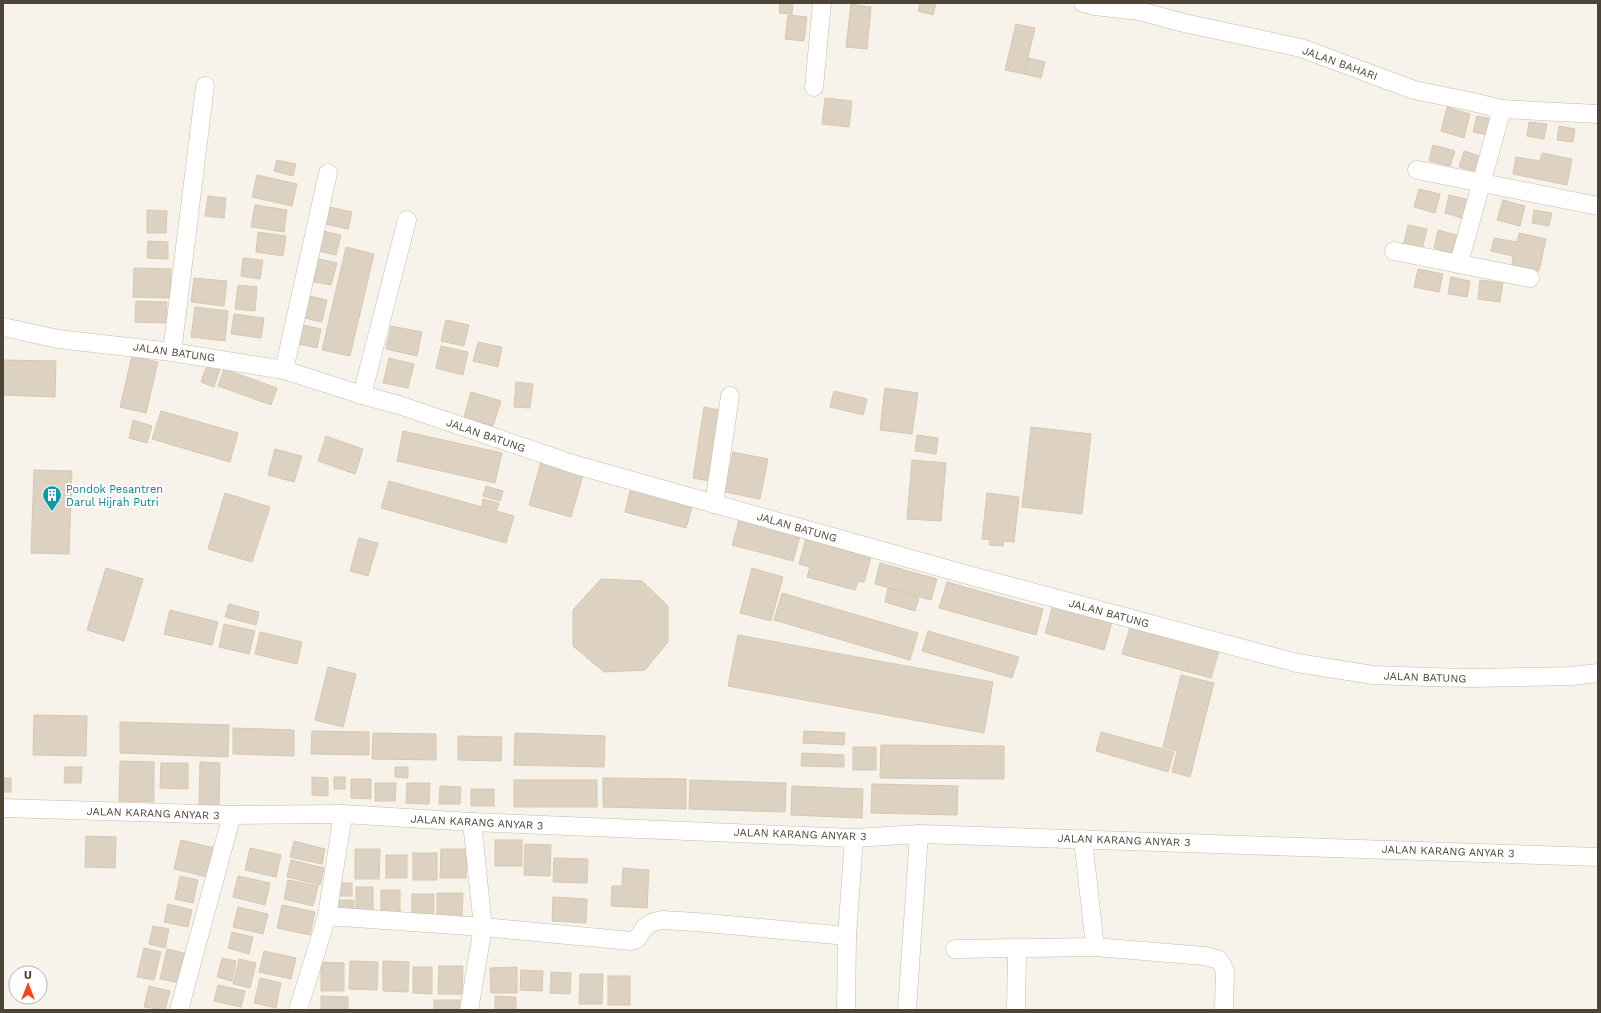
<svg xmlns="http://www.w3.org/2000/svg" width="1601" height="1013" font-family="'Work Sans',sans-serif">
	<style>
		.building { fill: #ddd2c1; stroke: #d6c8b0 }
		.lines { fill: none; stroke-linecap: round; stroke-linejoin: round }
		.minor-casing { stroke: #c4bcab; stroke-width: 19 }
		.minor { stroke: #fff; stroke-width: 18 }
		.labels { text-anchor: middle; stroke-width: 4; stroke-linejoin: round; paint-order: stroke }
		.street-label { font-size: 11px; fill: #4c4437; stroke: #fff }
		.culture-label { font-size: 11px; fill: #0d838f; stroke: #fff; text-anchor: start }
	</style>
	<rect width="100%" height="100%" fill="#f7f3ea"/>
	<g class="building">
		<polygon points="780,3 793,3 792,14 779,13"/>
		<polygon points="920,3 936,3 933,15 918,11"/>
		<polygon points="851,4 871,7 867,49 846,47"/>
		<polygon points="788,15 807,17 804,41 785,39"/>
		<polygon points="1016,24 1035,28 1024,74 1005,70"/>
		<polygon points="1028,58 1045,62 1041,78 1024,74"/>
		<polygon points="825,98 852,101 849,127 822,124"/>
		<polygon points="1447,107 1470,114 1464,138 1441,131"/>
		<polygon points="1477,116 1496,120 1492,136 1473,132"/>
		<polygon points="1529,122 1547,124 1544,139 1527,136"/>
		<polygon points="1559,126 1575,129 1573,142 1557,140"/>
		<polygon points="1433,145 1455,151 1450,166 1429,161"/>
		<polygon points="1464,151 1482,157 1477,172 1459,167"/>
		<polygon points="1542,153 1572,159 1567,185 1513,174 1516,157 1540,161"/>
		<polygon points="277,160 296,164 293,176 274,171"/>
		<polygon points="257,175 297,184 292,206 252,197"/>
		<polygon points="1419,189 1440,194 1435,213 1414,207"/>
		<polygon points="1449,195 1469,200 1465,219 1445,213"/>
		<polygon points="208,196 226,198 224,218 205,216"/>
		<polygon points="1503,200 1525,206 1520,226 1497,220"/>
		<polygon points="255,205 287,210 284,232 251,227"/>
		<polygon points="325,206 352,212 348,229 321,223"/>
		<polygon points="147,210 167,211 166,233 147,233"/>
		<polygon points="1534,210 1552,213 1549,226 1532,223"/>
		<polygon points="1408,225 1427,229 1422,250 1403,246"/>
		<polygon points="318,230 341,235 336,255 313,250"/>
		<polygon points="1438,230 1460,236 1455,254 1434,248"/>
		<polygon points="258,232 286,236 283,256 256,252"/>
		<polygon points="1519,233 1546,239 1539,271 1512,265 1513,256 1491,251 1494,238 1517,242"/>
		<polygon points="148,241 168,242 168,259 147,258"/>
		<polygon points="346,247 374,254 350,356 322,350"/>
		<polygon points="243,258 263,260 260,279 241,276"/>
		<polygon points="314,258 337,263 331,285 309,281"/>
		<polygon points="134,268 171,269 170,298 133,297"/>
		<polygon points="1418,269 1443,274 1439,292 1414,287"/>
		<polygon points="1451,277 1470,281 1467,297 1448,294"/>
		<polygon points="194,278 227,281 224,306 191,302"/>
		<polygon points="1480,280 1503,283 1500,302 1478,299"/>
		<polygon points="238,285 257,287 255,311 235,309"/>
		<polygon points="305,295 327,300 322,322 300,317"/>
		<polygon points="136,301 167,302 166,323 135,322"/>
		<polygon points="195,307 228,311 225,341 191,337"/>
		<polygon points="234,314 264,318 261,338 231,334"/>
		<polygon points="446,320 469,325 464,346 441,341"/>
		<polygon points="299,324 321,329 317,348 294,343"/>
		<polygon points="391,326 422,332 417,356 386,349"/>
		<polygon points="478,342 502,347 498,367 473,361"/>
		<polygon points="441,346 468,352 463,375 436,368"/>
		<polygon points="132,356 158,362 146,413 120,407"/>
		<polygon points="389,358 414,364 408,388 383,383"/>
		<polygon points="3,360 56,361 55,397 3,395"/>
		<polygon points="207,365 220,369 214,387 201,382"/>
		<polygon points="224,369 277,388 271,405 218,386"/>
		<polygon points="516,382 533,384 530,408 514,407"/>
		<polygon points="885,388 918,393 912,434 880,430"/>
		<polygon points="834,391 867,399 863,415 830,407"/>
		<polygon points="471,392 501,401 493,426 464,417"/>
		<polygon points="704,407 724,411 714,482 693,478"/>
		<polygon points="161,411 238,433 230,462 152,439"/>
		<polygon points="133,420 152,426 147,443 129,438"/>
		<polygon points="1031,427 1091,434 1082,514 1022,507"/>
		<polygon points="403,431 502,453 495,483 397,461"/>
		<polygon points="917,435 938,438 936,454 915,451"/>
		<polygon points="326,436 363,449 355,474 318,461"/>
		<polygon points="275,449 302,456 294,482 268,475"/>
		<polygon points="733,452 768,459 760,499 725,492"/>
		<polygon points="912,460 946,463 941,521 907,519"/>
		<polygon points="541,462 583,475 571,517 529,505"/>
		<polygon points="34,470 72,471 69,554 31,553"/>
		<polygon points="389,481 514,516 506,543 381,508"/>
		<polygon points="486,486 503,491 500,501 483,496"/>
		<polygon points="630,491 692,508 686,528 625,512"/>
		<polygon points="225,493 270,507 252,562 208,549"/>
		<polygon points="987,493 1019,497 1014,542 1004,541 1003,546 989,545 990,540 982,539"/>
		<polygon points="483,499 499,503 497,510 482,506"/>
		<polygon points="739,520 800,536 793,561 732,545"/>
		<polygon points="359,538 378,543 368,576 350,571"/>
		<polygon points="806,538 871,557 864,582 858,581 855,590 807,577 810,567 799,564"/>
		<polygon points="880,563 937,579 931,600 875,584"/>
		<polygon points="106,568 143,579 124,641 87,630"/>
		<polygon points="752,568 783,577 771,621 740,613"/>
		<polygon points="601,579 642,581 668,606 668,642 645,670 604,672 573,646 573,610"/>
		<polygon points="947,582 1043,609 1036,635 939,608"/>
		<polygon points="888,588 919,598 915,611 885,602"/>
		<polygon points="782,593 918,633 910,660 774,620"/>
		<polygon points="1054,602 1113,619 1104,650 1045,633"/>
		<polygon points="229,604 259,612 256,625 225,617"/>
		<polygon points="170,610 218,622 212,645 164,634"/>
		<polygon points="224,624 255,631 249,654 219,647"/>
		<polygon points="1130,627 1219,651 1211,678 1122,654"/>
		<polygon points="928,631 1019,657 1012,678 922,651"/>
		<polygon points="260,632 302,642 297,664 255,654"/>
		<polygon points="738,635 993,682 984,733 728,686"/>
		<polygon points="328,667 356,674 343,727 315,720"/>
		<polygon points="1181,675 1214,683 1190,777 1172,772 1177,751 1163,747"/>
		<polygon points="34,715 87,716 86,756 33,755"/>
		<polygon points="120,722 229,725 228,757 120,753"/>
		<polygon points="233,728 294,730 294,756 233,754"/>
		<polygon points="312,731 369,732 369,755 311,754"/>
		<polygon points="804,731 845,733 844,745 803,743"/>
		<polygon points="1101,732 1174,752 1168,772 1096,751"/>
		<polygon points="373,733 436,734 436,760 372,759"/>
		<polygon points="515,733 605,736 604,767 514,765"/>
		<polygon points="458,736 502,737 501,761 458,760"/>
		<polygon points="881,745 1004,746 1004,779 880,778"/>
		<rect x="853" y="747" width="23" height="23"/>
		<polygon points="802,753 844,755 844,767 801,766"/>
		<polygon points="120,761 154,762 154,802 119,801"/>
		<polygon points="200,762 220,763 219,807 199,806"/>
		<polygon points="161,763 188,763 188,789 160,788"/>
		<polygon points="65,767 82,767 81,783 64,783"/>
		<polygon points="395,767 408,767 408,778 395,777"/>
		<polygon points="312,777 328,778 328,796 312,795"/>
		<rect x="334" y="777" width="11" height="12"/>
		<rect x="3" y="778" width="8" height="14"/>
		<polygon points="603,778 686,779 686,809 603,807"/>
		<polygon points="351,779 371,779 371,799 351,798"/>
		<rect x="514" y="780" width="83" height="27"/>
		<polygon points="690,780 786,783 785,812 689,809"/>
		<polygon points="375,783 396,783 395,801 375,801"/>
		<polygon points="407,783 430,783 429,804 406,803"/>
		<polygon points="872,784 958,786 957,815 871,813"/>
		<polygon points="440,786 461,787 460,804 439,804"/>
		<polygon points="792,786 863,789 862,818 791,815"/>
		<rect x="471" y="789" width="23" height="17"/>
		<polygon points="86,836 116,837 115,868 85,867"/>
		<polygon points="181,840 219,849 212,878 174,869"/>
		<rect x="495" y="840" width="27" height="26"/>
		<polygon points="294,841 325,849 322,864 290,857"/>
		<polygon points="525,844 551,845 550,876 524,875"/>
		<polygon points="250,848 281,855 276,877 245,870"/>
		<polygon points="355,849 380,849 379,879 355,879"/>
		<polygon points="441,849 467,849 466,878 440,878"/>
		<rect x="413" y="853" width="24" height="27"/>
		<rect x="386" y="855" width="21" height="23"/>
		<polygon points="554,858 588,859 587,883 553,882"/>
		<polygon points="291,860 324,868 320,885 287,877"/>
		<polygon points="623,868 649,870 647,908 611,906 612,886 622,886"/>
		<polygon points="180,876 198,880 193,903 175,899"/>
		<polygon points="238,876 270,883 265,905 233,897"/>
		<polygon points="288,880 318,886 313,906 284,899"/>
		<rect x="339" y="883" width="13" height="13"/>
		<rect x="356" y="887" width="17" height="26"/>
		<polygon points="381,890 400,890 400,913 381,912"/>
		<polygon points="437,893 463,893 462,918 437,917"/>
		<rect x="412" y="894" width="22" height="22"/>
		<polygon points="553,897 587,899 586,923 552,921"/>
		<polygon points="339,900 354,900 354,914 339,913"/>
		<polygon points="168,904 192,910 188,927 164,922"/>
		<polygon points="282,905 315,912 310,935 277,928"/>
		<polygon points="238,907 268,914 263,934 233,927"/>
		<polygon points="153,926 169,929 165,948 149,944"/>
		<polygon points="232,932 253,937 249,954 228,948"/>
		<polygon points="144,948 161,952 154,980 137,977"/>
		<polygon points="167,949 188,954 181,983 160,979"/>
		<polygon points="264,951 296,958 291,979 259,972"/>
		<polygon points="222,958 236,961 232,981 217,977"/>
		<polygon points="239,959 256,963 250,988 233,984"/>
		<polygon points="350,961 378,962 377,990 349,989"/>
		<polygon points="383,961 409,962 408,992 383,991"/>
		<polygon points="321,962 344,963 344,991 321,991"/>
		<polygon points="439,966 463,966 462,994 438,994"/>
		<polygon points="413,967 432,967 432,994 413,993"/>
		<polygon points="517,967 517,993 491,993 490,968"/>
		<polygon points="521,970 543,971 542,991 520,990"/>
		<polygon points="551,972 571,973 570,994 550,993"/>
		<polygon points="580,974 603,974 602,1004 579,1004"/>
		<rect x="608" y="976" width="22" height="29"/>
		<polygon points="260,978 281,983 276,1008 254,1003"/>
		<polygon points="218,985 245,991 241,1007 214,1001"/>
		<polygon points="149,986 170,991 165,1010 144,1007"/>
		<polygon points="321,996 348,997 348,1010 321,1010"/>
		<polygon points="495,996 516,997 516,1010 495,1010"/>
		<rect x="434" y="1000" width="26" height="10"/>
	</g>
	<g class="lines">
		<defs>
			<g id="minor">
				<polyline points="1083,3 1095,6 1139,11 1184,23 1301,48 1414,90 1468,101 1502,109 1598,114"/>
				<polyline points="814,87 822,3"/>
				<polyline points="1417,170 1598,206"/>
				<polyline points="1394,251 1530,278"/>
				<polyline points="1459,263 1502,109"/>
				<polyline points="3,327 58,339 172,352 284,370 362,395 399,405 576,465 968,575 1297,663 1373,675 1428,677 1470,678 1572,676 1598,673"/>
				<polyline points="172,352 205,86"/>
				<polyline points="284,370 328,173"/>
				<polyline points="362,395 407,220"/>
				<polyline points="714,504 730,396"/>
				<polyline points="3,808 232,815 343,814 472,822 854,838 919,834 1598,857"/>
				<polyline points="1083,839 1095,947"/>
				<polyline points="327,916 483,927 631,941 637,939 644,928 653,922 662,920 696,922 847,936"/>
				<polyline points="955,949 1095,947 1205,956 1219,960 1225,970 1224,1010"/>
				<polyline points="179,1010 232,815"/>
				<polyline points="298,1010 327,916 343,814"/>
				<polyline points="469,1010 483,927 472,822"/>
				<polyline points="846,1010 847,936 854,838"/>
				<polyline points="907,1010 919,834"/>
				<polyline points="1016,1010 1017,948"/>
			</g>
		</defs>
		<use href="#minor" class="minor-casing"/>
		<use href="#minor" class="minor"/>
	</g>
	<defs>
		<symbol id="building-pin" viewBox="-11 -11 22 30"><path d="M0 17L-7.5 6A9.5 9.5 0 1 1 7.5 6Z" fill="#0f9aa8" stroke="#fff"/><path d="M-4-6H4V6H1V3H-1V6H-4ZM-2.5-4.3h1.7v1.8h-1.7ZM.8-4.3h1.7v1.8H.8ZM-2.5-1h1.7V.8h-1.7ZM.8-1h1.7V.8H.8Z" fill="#fff"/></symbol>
	</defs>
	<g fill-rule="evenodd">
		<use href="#building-pin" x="41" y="484" width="22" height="30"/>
	</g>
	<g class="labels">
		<g class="street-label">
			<text transform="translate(1340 63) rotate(20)" y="4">JALAN BAHARI</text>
			<text transform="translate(174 352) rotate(8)" y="4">JALAN BATUNG</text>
			<text transform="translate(486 435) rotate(19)" y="4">JALAN BATUNG</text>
			<text transform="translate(797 527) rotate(16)" y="4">JALAN BATUNG</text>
			<text transform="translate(1109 613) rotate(15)" y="4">JALAN BATUNG</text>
			<text transform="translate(1425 677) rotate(2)" y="4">JALAN BATUNG</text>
			<text transform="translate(153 813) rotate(2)" y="4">JALAN KARANG ANYAR 3</text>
			<text transform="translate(477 822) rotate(3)" y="4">JALAN KARANG ANYAR 3</text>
			<text transform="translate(800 834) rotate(2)" y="4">JALAN KARANG ANYAR 3</text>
			<text transform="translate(1124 840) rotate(2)" y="4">JALAN KARANG ANYAR 3</text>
			<text transform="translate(1448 851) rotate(2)" y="4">JALAN KARANG ANYAR 3</text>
		</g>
		<g class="culture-label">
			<text x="66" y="493">Pondok Pesantren<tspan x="66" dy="13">Darul Hijrah Putri</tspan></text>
		</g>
	</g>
	<rect width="1601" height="1013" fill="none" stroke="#4c4437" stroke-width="8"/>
	<g transform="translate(28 985)"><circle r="19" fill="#ffffff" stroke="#b7b4af"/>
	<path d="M0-3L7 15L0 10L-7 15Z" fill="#ff4019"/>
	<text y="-6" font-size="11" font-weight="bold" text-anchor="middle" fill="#4c4437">U</text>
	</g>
</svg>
